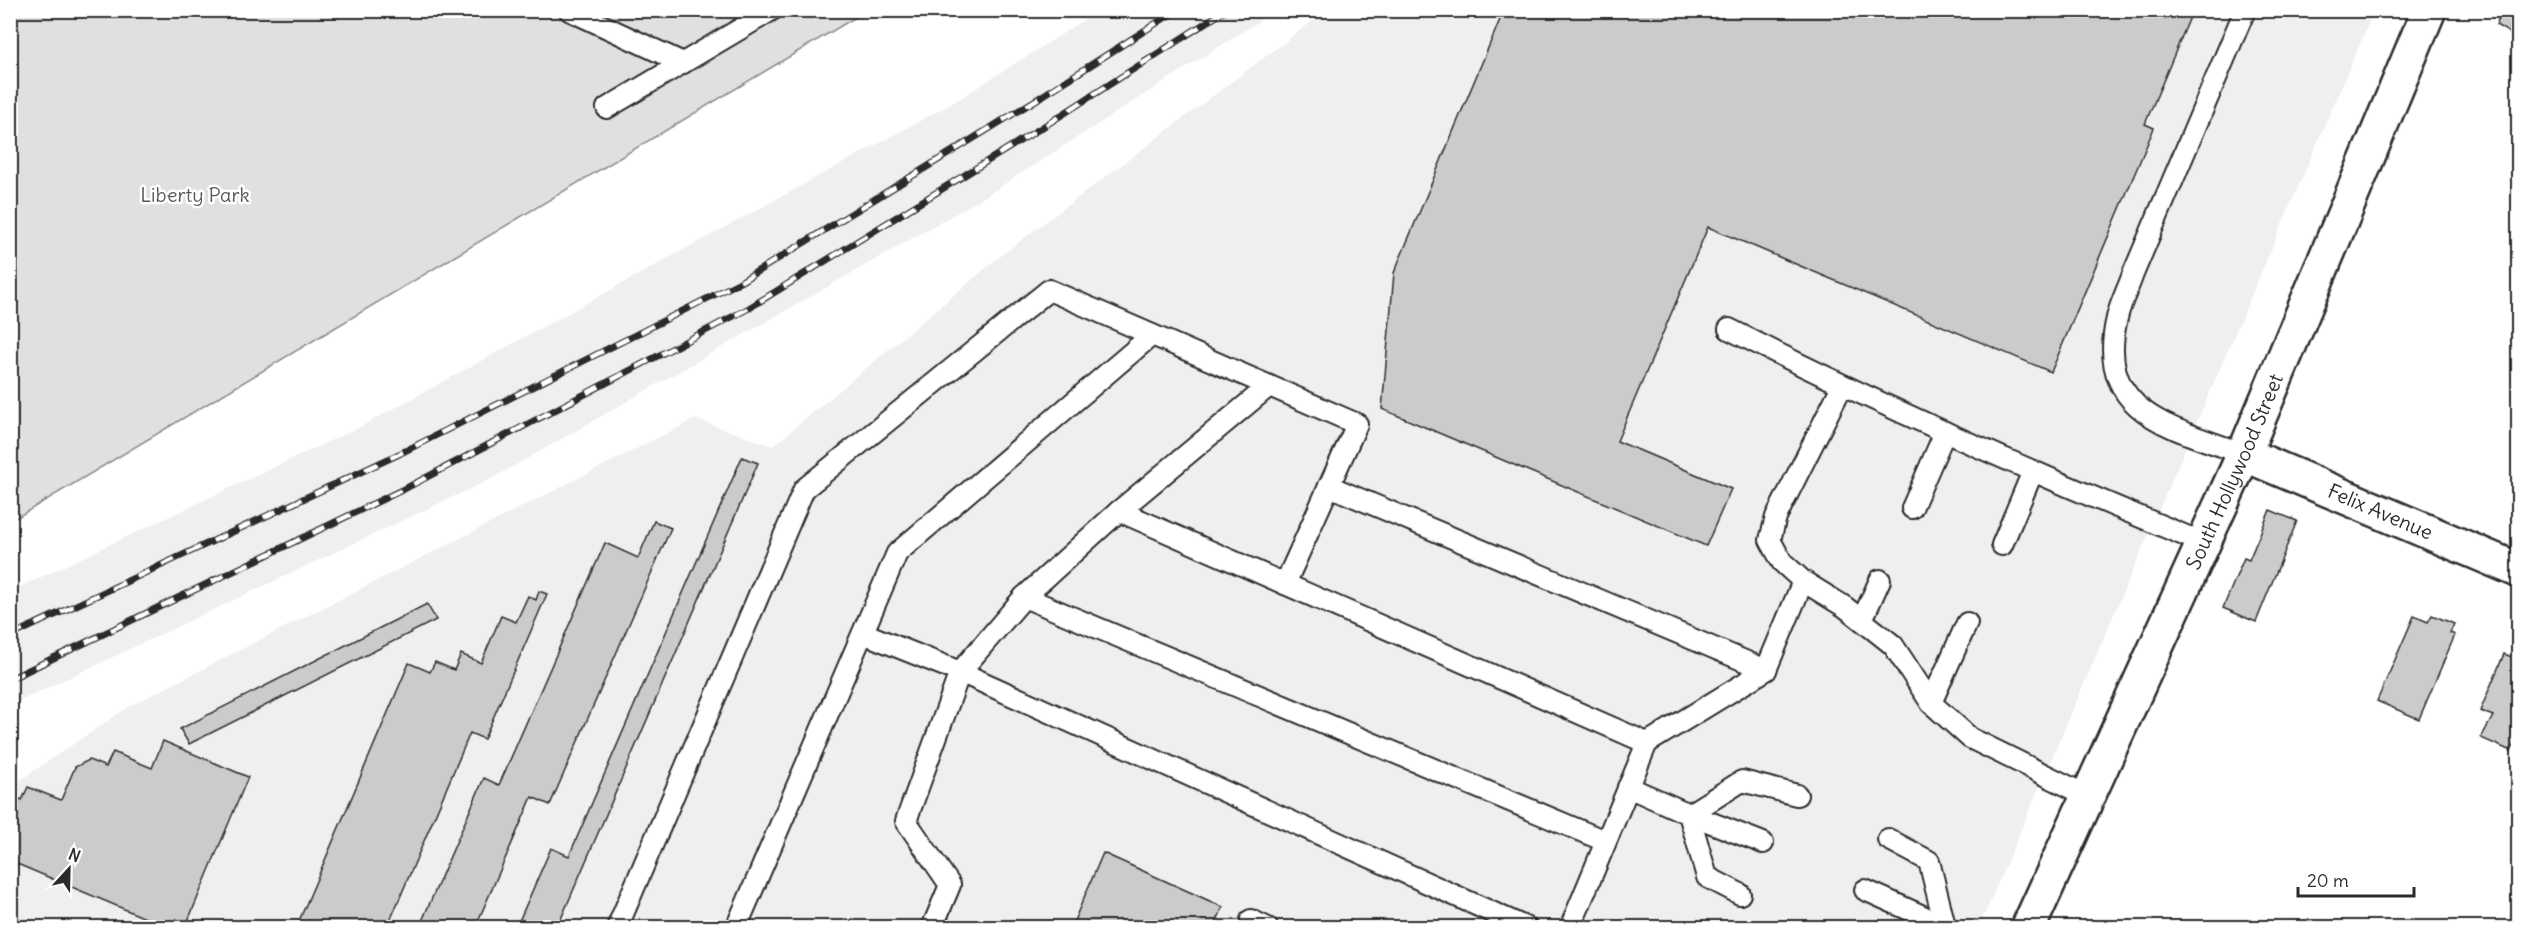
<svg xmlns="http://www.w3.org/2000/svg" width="2529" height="938" font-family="Delius,sans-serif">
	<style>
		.built { fill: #efefef }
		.green { fill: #e0e0e0; stroke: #868686; stroke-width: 1.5 }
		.building { fill: #cbcbcb; stroke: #2b2b2b; stroke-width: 1.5 }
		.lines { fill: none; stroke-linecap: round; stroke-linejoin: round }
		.lane-casing { stroke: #2b2b2b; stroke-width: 24 }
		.street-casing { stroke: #2b2b2b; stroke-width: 38 }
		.secondary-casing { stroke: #2b2b2b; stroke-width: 38 }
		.lane { stroke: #fff; stroke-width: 20 }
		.street { stroke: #fff; stroke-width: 33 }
		.secondary { stroke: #fff; stroke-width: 33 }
		.rail-casing { stroke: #2b2b2b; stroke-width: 7 }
		.rail { stroke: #fff; stroke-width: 4.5; stroke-dasharray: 14; stroke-linecap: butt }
		.labels { text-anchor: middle; stroke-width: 5; stroke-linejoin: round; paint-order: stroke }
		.park-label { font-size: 20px; fill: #585858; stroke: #fff }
		.street-label { font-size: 20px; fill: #2b2b2b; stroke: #fff }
	</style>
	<rect width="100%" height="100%" fill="#fff"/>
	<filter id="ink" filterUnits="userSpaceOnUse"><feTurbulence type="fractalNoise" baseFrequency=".0167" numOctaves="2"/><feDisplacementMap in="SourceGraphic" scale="12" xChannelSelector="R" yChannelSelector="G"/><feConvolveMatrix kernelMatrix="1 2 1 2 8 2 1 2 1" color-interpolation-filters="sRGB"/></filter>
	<g filter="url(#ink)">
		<g class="built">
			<polygon points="1098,11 1275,11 981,199 493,478 11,705 11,591 362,426 956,101"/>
			<polygon points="1326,11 2374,11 1979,927 11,927 10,787 128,707 695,419 773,446 1003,254"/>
		</g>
		<polygon class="green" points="11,10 866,11 11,521"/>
		<g class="building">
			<polygon points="1504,10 2193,10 2145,124 2154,128 2051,372 1708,227 1617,441 1731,489 1706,546 1382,409 1394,273"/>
			<polygon points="2502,10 2518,10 2518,38 2496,25"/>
			<polygon points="742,457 758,463 557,928 516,928 551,848 569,856"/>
			<polygon points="2270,510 2297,521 2256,622 2223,608 2244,558 2249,560"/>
			<polygon points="654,521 671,528 550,805 532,797 475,928 419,928 484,778 499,785 605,543 638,558"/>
			<polygon points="539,591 547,594 484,739 470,733 387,928 296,928 409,663 430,672 435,662 454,670 461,654 481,663 501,616 516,622 528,596 536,600"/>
			<polygon points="427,604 436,620 189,744 180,729"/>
			<polygon points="2432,615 2454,624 2450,633 2455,635 2419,719 2377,701 2414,616 2428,622"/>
			<polygon points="2516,647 2518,648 2518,733 2511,751 2481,738 2493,716 2480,711 2504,654 2512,657"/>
			<polygon points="163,741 248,777 185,928 169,928 10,861 10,795 22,800 28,787 61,800 75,767 89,760 106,767 113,752 152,768"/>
			<polygon points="1103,853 1223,907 1214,928 1071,928"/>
		</g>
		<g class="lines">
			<defs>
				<g id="lane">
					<polyline points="569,10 683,63"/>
					<polyline points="607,108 772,10"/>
					<path d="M 1729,329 C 1884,408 2043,477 2203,543"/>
					<polyline points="1842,386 1776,517 1770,540 1782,562 1803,581 1845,607 1893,645 1931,703 1970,738 2088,796"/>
					<path d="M 2244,454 C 2173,428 2094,414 2117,318 C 2120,303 2128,289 2133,274 L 2245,10"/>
					<polyline points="1329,486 1766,670 1803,581"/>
					<polyline points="1912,508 1945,432"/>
					<polyline points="1119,511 1269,386"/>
					<polyline points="2002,545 2033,471"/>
					<polyline points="1024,597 1119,511 1647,743 1570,928"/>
					<polyline points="1862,620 1880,580"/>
					<polyline points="863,633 960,672 906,821 950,885 932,928"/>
					<polyline points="1931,703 1967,623"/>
					<polyline points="1647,743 1766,670"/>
					<polyline points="1628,787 1689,814 1707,877 1740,894"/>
					<polyline points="1689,814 1742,781 1797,795"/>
					<polyline points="1689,814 1763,843"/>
					<polyline points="1888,839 1929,861 1945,926"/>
					<polyline points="1865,890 1945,926"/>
					<polyline points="1251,920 1268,928"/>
					<polyline points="617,928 804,489 1049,290 1357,424 1285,584"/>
					<polyline points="736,928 897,553 1152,335"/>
					<polyline points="1527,928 960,672 1024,597 1605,841"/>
				</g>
				<g id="street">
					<path id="s1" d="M 2244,454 L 2518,570"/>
				</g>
				<g id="secondary">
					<path id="s2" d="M 2028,928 L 2244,454 L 2429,10"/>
				</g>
			</defs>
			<use href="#lane" class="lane-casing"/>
			<use href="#street" class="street-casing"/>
			<use href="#secondary" class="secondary-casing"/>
			<use href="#lane" class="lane"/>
			<use href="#street" class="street"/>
			<use href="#secondary" class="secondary"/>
			<defs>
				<g id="rail">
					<polyline points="10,636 399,454 740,282 1039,98 1177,10"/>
					<polyline points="10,679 408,487 749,308 1049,123 1226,10"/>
				</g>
			</defs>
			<use href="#rail" class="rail-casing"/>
			<use href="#rail" class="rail"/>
		</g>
	</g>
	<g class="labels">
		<g class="park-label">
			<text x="195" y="202">Liberty Park</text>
		</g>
		<g class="street-label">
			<text dy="7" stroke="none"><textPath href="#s2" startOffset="501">South Hollywood Street</textPath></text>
			<text dy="7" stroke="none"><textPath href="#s1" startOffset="148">Felix Avenue</textPath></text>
		</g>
	</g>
	<rect width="2529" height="938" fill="none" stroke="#fff" stroke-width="36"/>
	<rect x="18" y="18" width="2493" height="902" fill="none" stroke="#2b2b2b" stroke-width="2" filter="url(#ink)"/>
	<g transform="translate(69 869) rotate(22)" stroke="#ffffff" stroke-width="4.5" paint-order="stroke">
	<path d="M0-4.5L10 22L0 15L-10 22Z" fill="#2b2b2b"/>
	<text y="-9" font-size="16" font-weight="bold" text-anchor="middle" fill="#2b2b2b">N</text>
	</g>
	<path d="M2298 887v9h116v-9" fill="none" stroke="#2b2b2b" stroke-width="3"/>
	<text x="2307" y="887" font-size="18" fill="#2b2b2b" stroke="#ffffff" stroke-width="4.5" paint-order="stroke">20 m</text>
</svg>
